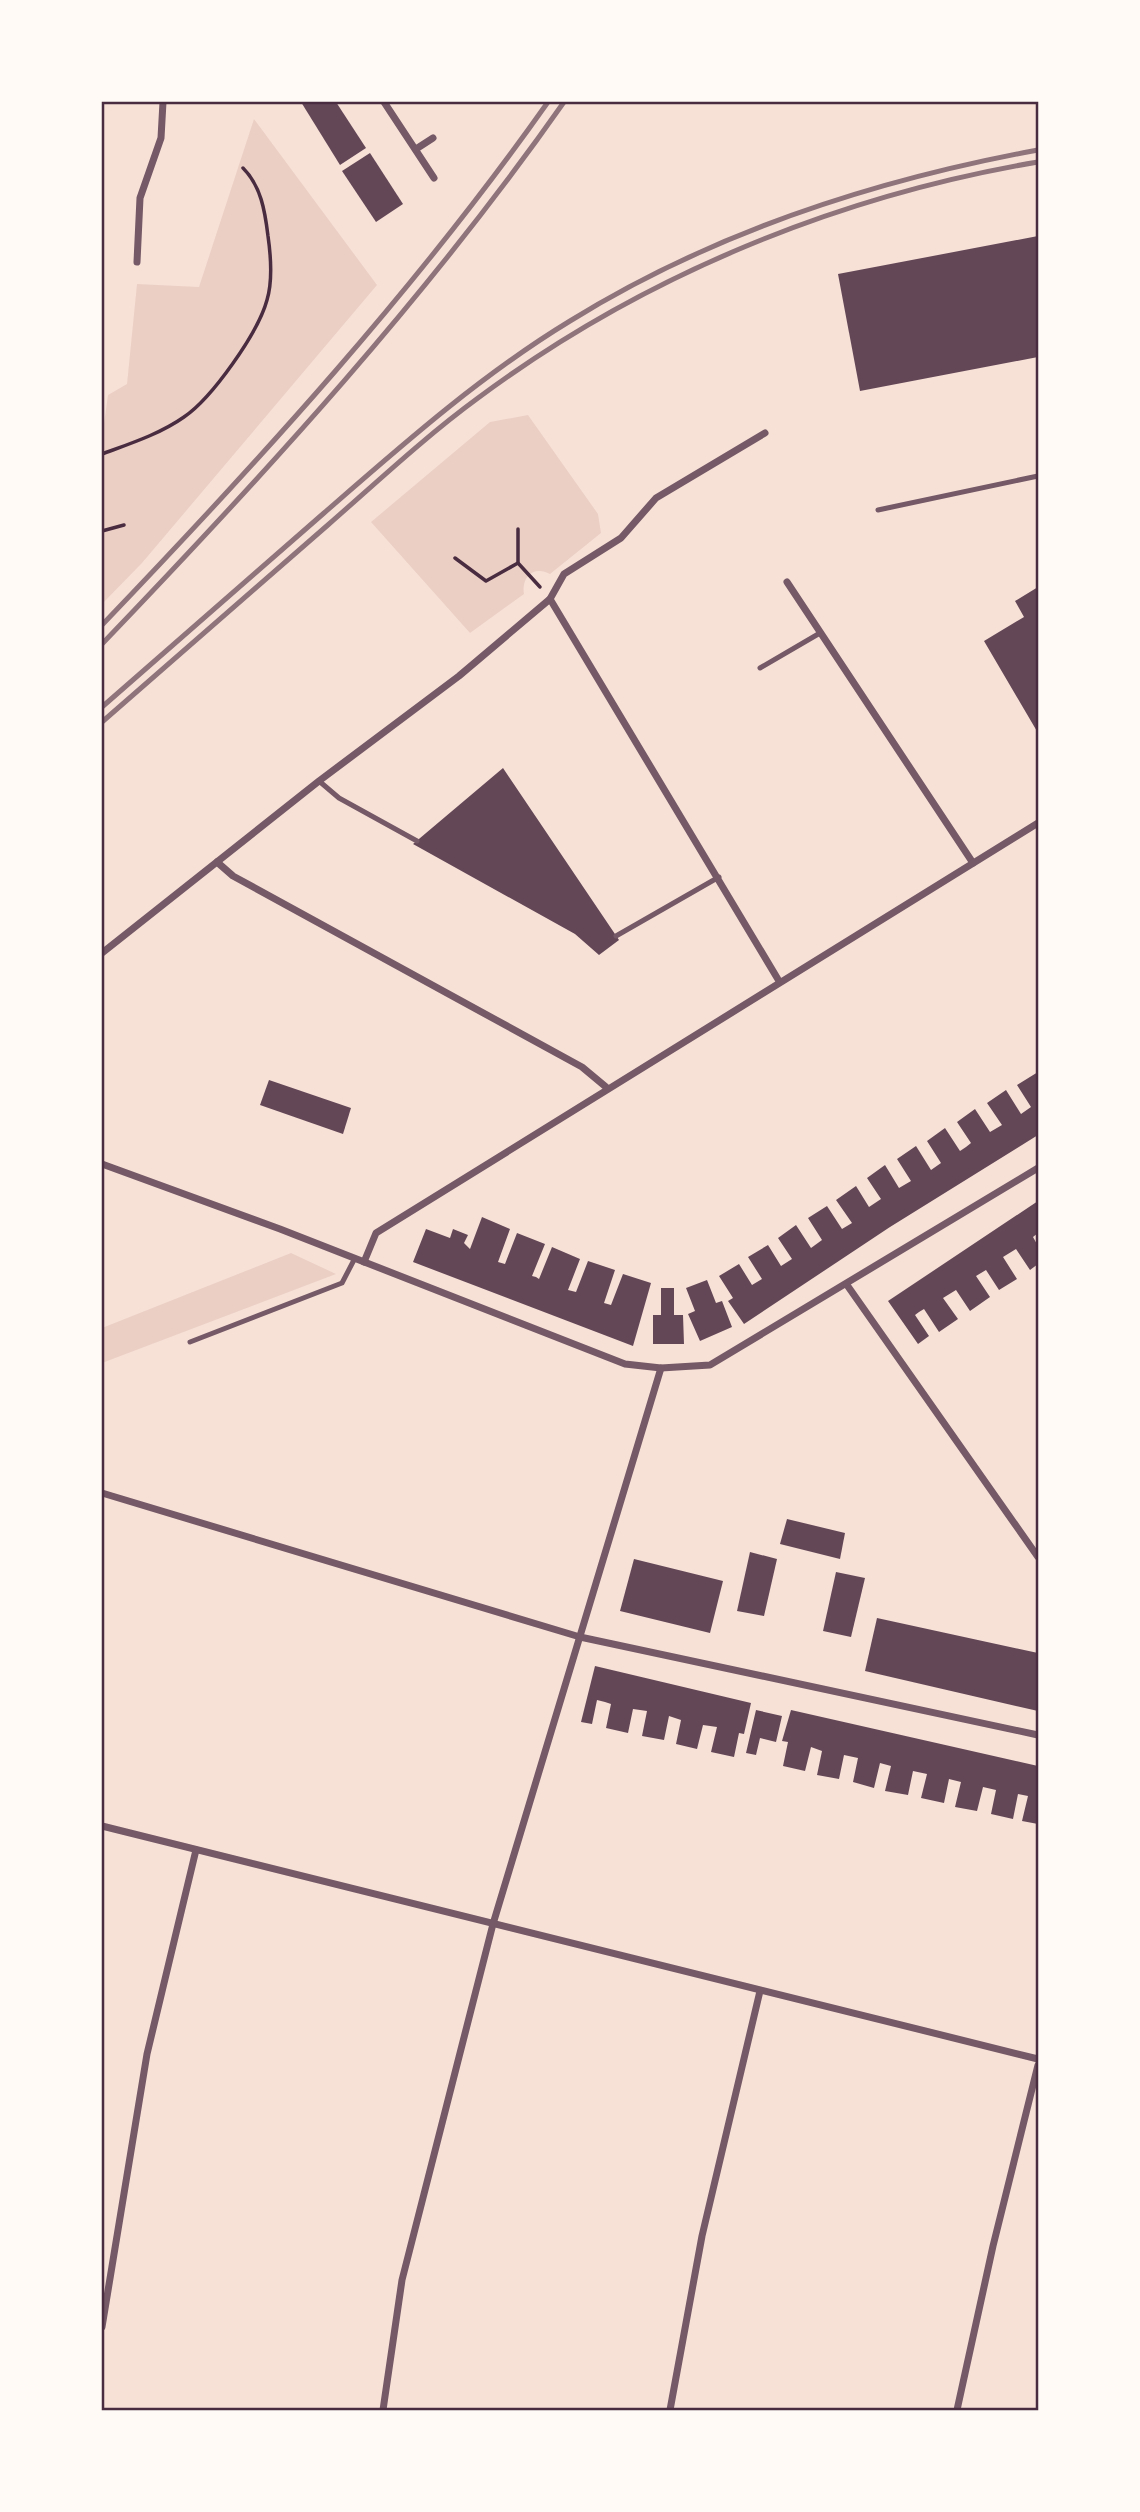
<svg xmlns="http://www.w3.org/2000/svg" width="1140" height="2512" font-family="'Open Sans',sans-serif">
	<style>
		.green { fill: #ebcfc5 }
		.building { fill: #644757 }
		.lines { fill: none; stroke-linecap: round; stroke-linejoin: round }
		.path { stroke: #4a2c40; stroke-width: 3.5 }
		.service { stroke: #755966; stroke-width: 5 }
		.minor { stroke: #755966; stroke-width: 7 }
		.rail { stroke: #8f747c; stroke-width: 5 }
		.neatline { fill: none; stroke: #4a2c40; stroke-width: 2.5 }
	</style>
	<rect width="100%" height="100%" fill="#f7e1d7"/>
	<g class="green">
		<polygon points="254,119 377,285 142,563 102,604 102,438 108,395 127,384 137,284 199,287"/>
		<path d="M 528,415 L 598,514 L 601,533 L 550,574 C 534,565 521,577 524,594 L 470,633 L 371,522 L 490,422 Z"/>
		<polygon points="291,1253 336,1274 102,1363 102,1328"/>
	</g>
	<g class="building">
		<polygon points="301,102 336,102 366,148 340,165"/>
		<polygon points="370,153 403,204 376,222 342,171"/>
		<polygon points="1038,236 1038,357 860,391 838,274"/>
		<polygon points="1038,587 1038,733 984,641 1024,617 1015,601"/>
		<polygon points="503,768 619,940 599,955 575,934 413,844"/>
		<polygon points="1038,1072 1038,1135 890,1227 744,1324 728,1301 733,1298 719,1276 739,1264 752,1285 762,1279 748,1257 768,1245 781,1266 792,1259 778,1238 796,1225 811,1248 822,1240 808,1218 827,1206 842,1229 852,1223 836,1200 856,1186 869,1207 881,1199 867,1178 885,1165 899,1188 911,1181 897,1159 916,1146 931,1170 941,1163 927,1141 945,1128 960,1151 966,1147 971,1143 957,1122 975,1109 990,1132 1002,1125 987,1103 1006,1090 1021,1114 1031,1107 1017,1085"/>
		<polygon points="269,1080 351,1108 343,1134 260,1105"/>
		<polygon points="1038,1201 1038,1233 1033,1237 1038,1246 1038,1264 1030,1270 1016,1249 1003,1257 1017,1279 999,1290 986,1270 976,1276 990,1297 970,1311 956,1290 943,1298 958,1319 939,1332 924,1309 919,1312 915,1315 929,1336 918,1344 888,1301"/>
		<polygon points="482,1217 510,1229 498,1262 505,1264 517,1233 545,1244 532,1276 536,1277 539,1279 552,1247 580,1259 568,1290 576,1292 588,1261 615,1270 604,1303 611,1305 623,1274 651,1283 633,1346 413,1262 426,1229 450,1238 453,1229 468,1235 464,1243 470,1249"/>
		<polygon points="707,1280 716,1303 722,1301 732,1327 700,1341 688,1314 695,1311 686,1288"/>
		<polygon points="661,1288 674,1288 674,1315 683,1315 684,1344 653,1344 653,1315 661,1315"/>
		<polygon points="787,1519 845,1533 840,1559 780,1544"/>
		<polygon points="750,1552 777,1559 764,1616 737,1611"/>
		<polygon points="634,1559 723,1581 710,1633 620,1611"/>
		<polygon points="836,1572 865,1578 851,1637 823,1631"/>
		<polygon points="877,1618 1038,1653 1038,1711 865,1671"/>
		<polygon points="595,1666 751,1703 744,1734 739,1733 734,1757 711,1752 717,1727 703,1725 697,1749 676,1744 681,1720 669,1716 664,1740 642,1736 647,1711 633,1709 628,1733 606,1728 611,1704 605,1702 597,1700 592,1724 581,1722"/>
		<polygon points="756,1710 782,1716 776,1742 760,1738 756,1755 746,1753"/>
		<polygon points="791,1710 1038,1766 1038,1824 1022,1821 1028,1796 1018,1794 1013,1819 991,1814 996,1790 983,1787 977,1811 955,1807 961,1782 949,1779 944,1803 921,1798 927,1774 913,1771 908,1795 885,1791 891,1766 880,1763 874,1788 853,1782 858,1758 844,1755 839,1779 817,1775 822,1751 811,1747 805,1771 783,1766 788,1742 782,1741"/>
	</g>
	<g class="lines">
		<g class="path">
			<path d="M 102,454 C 129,444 160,434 184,417 C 212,398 258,333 267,300 C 273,280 271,257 268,236 C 265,211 261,186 243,168"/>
			<polyline points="518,529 518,563 540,587"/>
			<polyline points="102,531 124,525"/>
			<polyline points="455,558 486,581 518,563"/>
		</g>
		<g class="service">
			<polyline points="878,510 1038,476"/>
			<polyline points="760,668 820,633"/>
			<polyline points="319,781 339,798 417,841"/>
			<polyline points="616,936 719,877"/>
			<polyline points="190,1342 342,1283 355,1258"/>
		</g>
		<g class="minor">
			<polyline points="384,102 434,178"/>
			<polyline points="416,149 433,138"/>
			<polyline points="137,262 140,198 161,138 163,102"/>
			<polyline points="787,582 973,863"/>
			<polyline points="550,599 779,981"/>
			<polyline points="217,862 233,876 582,1067 606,1087"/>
			<polyline points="102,953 319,781 459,676 550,599 564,574 621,538 656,498 765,433"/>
			<polyline points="102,1164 280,1229 625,1364 661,1368 710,1365 1038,1168"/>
			<polyline points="364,1262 376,1233 1038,823"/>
			<polyline points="847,1285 1038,1557"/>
			<polyline points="102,1493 580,1637 1038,1735"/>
			<polyline points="102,1826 1038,2059"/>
			<polyline points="102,2327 147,2054 196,1850"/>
			<polyline points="383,2410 402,2280 493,1924 661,1368"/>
			<polyline points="670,2410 702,2236 760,1991"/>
			<polyline points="957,2410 993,2246 1038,2065"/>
		</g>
		<g class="rail">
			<path d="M 102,625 C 260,460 416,289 548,102"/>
			<path d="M 102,644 C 266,473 428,296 564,102"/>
			<path d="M 102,707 C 176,642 250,577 324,513 C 402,445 481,375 570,321 C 712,233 875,180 1038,150"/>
			<path d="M 102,722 C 177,656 253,590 329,524 C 377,482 426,436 478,398 C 642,276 837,196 1038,162"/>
		</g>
	</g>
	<rect width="1140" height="2512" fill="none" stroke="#fffaf5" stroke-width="206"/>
	<rect x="103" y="103" width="934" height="2306" class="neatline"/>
</svg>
